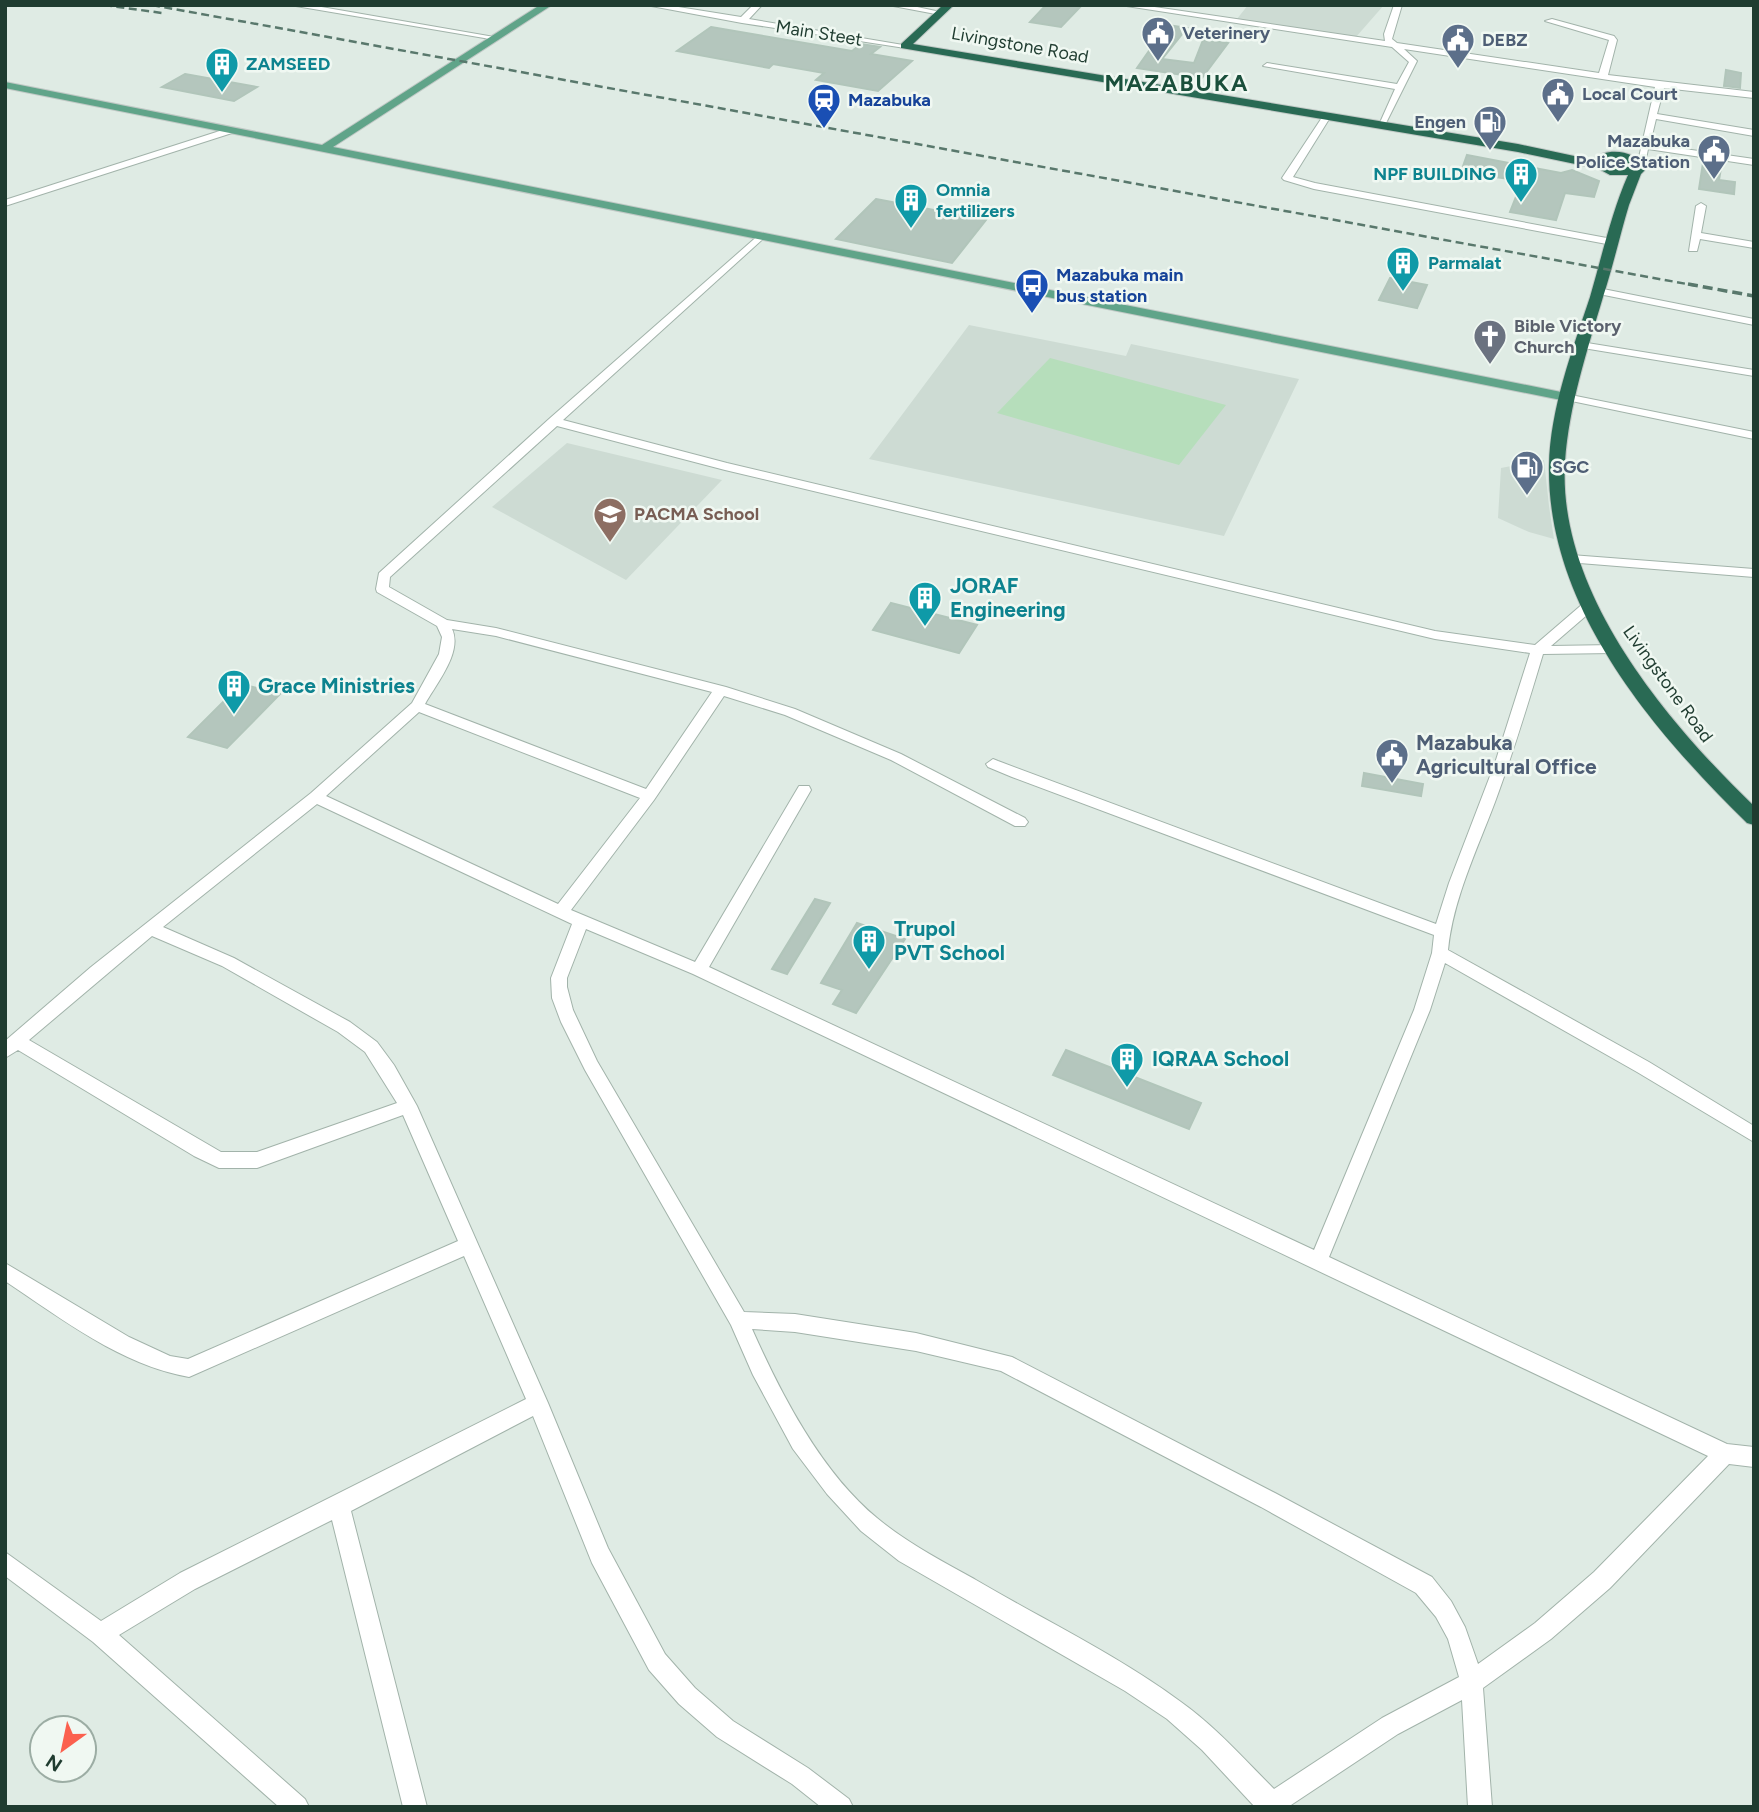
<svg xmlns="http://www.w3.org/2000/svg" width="1759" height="1812" font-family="Figtree,sans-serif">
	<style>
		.built { fill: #cddbd3 }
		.green { fill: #b6debb }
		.building { fill: #b4c6bd; stroke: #b1c5ba; stroke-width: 2 }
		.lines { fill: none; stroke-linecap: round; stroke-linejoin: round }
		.minor-casing { stroke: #a2b3aa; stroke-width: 2 }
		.major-casing { stroke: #c0c8c5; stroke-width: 2 }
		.highway-casing { stroke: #c0c8c5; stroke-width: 2 }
		.minor { fill: #fff; fill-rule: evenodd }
		.major { fill: #60a489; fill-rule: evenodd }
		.highway { fill: #296a54; fill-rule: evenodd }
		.rail-far1 { stroke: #59786c; stroke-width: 2.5; stroke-dasharray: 8 4.5; stroke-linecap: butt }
		.rail { stroke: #59786c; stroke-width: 3.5; stroke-dasharray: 10 5; stroke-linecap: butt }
		.labels { text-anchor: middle; stroke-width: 5; stroke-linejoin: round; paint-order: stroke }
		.far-street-label { font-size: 18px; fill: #1f3c30; stroke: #f0f8f2 }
		.far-service-label { font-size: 18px; font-weight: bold; fill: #4e5e75; stroke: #f0f8f2; text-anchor: start }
		.far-culture-label { font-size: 18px; font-weight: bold; fill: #0d838f; stroke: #f0f8f2; text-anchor: start }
		.far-transit-label { font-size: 18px; font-weight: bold; fill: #164399; stroke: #f0f8f2; text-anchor: start }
		.far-worship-label { font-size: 18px; font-weight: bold; fill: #5b616d; stroke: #f0f8f2; text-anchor: start }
		.far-education-label { font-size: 18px; font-weight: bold; fill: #785e54; stroke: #f0f8f2; text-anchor: start }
		.culture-label { font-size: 21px; font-weight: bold; fill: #0d838f; stroke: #f0f8f2; text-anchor: start }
		.service-label { font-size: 21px; font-weight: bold; fill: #4e5e75; stroke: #f0f8f2; text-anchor: start }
		.far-district-label { font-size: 23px; font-weight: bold; letter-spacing: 2px; fill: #1a4f3b; stroke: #f0f8f2 }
	</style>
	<rect width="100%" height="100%" fill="#dfebe4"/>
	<g class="built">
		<polygon points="1248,5 1384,5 1356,37 1237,19"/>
		<polygon points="969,325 1126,356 1131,344 1299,379 1224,536 869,459"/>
		<polygon points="567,443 722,480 626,580 492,507"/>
		<polygon points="1544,460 1549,506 1554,539 1529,532 1498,518 1501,468"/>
	</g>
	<polygon class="green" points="1050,358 1226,405 1179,465 997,413"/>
	<g class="building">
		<polygon points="1046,5 1082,5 1061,27 1030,22"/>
		<polygon points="1155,23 1187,28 1162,59 1194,63 1203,40 1228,43 1202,78 1137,68 1158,38 1144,35"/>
		<polygon points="711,27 852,51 861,44 880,47 871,54 912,61 878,91 816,80 824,73 773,64 769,68 677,51"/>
		<polygon points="1726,70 1741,73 1740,88 1724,86"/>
		<polygon points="185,74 257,87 234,101 162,87"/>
		<polygon points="1467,155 1561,173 1572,170 1599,181 1594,197 1565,193 1556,220 1510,212 1521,184 1508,182 1509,179 1461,172"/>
		<polygon points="1703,163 1721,168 1719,180 1735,182 1734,194 1699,189"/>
		<polygon points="876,199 986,220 952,263 836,239"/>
		<polygon points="1390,278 1427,285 1417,308 1379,300"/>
		<polygon points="891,603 977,625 959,653 873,630"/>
		<polygon points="241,684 280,694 227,748 188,737"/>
		<polygon points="1364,773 1423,784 1421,796 1362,786"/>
		<polygon points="815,899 830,903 787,974 772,969"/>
		<polygon points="857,923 905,939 856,1013 833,1004 842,990 821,983"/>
		<polygon points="1066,1050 1201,1103 1189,1129 1053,1075"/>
	</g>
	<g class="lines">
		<defs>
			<g id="minor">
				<polygon points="290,5 310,5 500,38 496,40"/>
				<polygon points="646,5 666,5 741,17 753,5 762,5 749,19 909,46 905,48 742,23"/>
				<polygon points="888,5 908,5 945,13 941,15"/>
				<polygon points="1120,5 1141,5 1385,41 1384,34 1394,5 1402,5 1392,39 1397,43 1599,73 1609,40 1545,21 1552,19 1614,36 1617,40 1608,75 1754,92 1754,98 1664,88 1657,114 1754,130 1754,136 1656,119 1650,144 1754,159 1754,165 1648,149 1645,164 1637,166 1655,87 1404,49 1417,61 1385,125 1378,127 1395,89 1263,66 1267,63 1397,84 1409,62 1392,47"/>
				<polygon points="1327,113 1331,116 1293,177 1315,183 1612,239 1617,242 1612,245 1314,189 1284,180 1282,178 1323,116"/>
				<polygon points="229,128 233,131 232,133 5,206 5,200"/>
				<polygon points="1701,203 1706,206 1701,233 1754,242 1754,248 1700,239 1697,251 1689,251 1696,206"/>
				<path d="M 761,233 L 766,236 L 764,238 L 563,420 L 727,463 L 1435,631 L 1535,645 L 1585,602 L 1595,602 L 1595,608 L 1551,646 L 1614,645 L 1621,649 L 1614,653 L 1543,654 C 1528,704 1513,753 1495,802 C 1477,850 1453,899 1448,950 L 1649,1062 L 1754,1126 L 1754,1142 L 1637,1072 L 1445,963 L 1430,1010 L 1329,1257 L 1727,1444 L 1754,1447 L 1754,1467 L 1729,1464 L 1610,1588 L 1551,1639 L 1483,1688 L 1492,1807 L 1468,1807 L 1462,1700 L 1398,1734 L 1288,1807 L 1255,1807 L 1202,1750 L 1167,1719 L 1125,1691 L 899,1561 L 861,1531 L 827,1494 L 793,1449 L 753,1375 L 731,1325 L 585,1070 L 561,1022 L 552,998 L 551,978 L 572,924 L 317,804 L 163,927 L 234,958 L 350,1022 L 377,1042 L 394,1065 L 417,1106 L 548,1403 L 608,1548 L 665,1654 L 695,1688 L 733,1721 L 808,1768 L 849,1799 L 853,1807 L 821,1807 L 792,1784 L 717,1737 L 679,1704 L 649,1670 L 592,1563 L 533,1416 L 351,1511 L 427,1807 L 403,1807 L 332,1520 L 195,1589 L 119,1635 L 305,1799 L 309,1807 L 279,1807 L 93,1642 L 5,1576 L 5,1552 L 101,1621 L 180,1573 L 526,1399 L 464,1256 L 189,1377 C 121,1365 62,1319 5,1281 L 5,1263 L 129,1337 L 170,1356 L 188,1359 L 458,1241 L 403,1115 L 257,1168 L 219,1168 L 194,1156 L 18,1050 L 5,1058 L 5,1041 L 91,967 L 311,793 L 412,703 L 439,654 L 442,637 L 437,626 L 377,592 L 376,589 L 379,573 L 549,419 ZM 557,426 L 725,470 L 1435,639 L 1530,653 L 1495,763 L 1449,883 L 1436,924 L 998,761 L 993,759 L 986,764 L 988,767 L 1012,777 L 1434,935 L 1432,953 L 1414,1010 L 1314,1250 L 709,967 L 811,790 L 809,786 L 799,786 L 695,962 L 571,910 L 654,800 L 724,696 L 785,715 L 891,760 L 1015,826 L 1025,826 L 1028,822 L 1025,818 L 901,754 L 795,709 L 726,687 L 496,628 L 447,620 L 389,587 L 390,577 ZM 452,629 L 496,636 L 712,692 L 646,789 L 425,704 C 436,684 463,652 452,629 ZM 419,712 L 640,798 L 558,904 L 326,796 ZM 586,929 L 693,974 L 1708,1456 L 1594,1572 L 1535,1623 L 1478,1664 L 1465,1627 L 1451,1601 L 1432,1577 L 1275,1493 L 1012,1357 L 916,1333 L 795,1314 L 744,1312 L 597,1061 L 573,1010 L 567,987 L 567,978 ZM 152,936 L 222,966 L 338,1032 L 365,1052 L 397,1103 L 257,1152 L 221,1152 L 29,1040 ZM 752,1329 L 795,1332 L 916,1351 L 1001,1371 L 1261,1507 L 1416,1593 L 1436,1617 L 1448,1639 L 1459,1677 L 1382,1718 L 1274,1789 C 1244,1759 1215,1726 1181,1702 C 1117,1655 1044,1620 976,1580 C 942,1561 907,1543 877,1518 C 821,1472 781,1394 752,1329 Z"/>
				<polygon points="1598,288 1754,319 1754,325 1594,293 1593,291"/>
				<polygon points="1581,342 1754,370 1754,376 1577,347 1577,343"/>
				<polygon points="1566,394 1754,432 1754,439 1562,399 1562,395"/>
				<polygon points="1571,555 1754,569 1754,577 1567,562 1567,556"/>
			</g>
			<polygon id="major" points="540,5 552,5 333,147 1566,393 1573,397 1566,401 5,88 5,82 322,145"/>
			<path id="highway" d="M 943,5 L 954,5 L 913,44 L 1518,144 L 1593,160 C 1608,145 1636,152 1648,167 L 1641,174 L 1629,205 C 1620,235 1613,266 1603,297 C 1587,351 1569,405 1565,462 C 1557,592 1666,721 1754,806 L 1754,825 L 1747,823 C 1652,730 1547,607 1549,466 C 1550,409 1572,351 1590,297 C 1602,256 1611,214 1628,175 L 1610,175 L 1599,169 L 1518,152 L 901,48 L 901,44 ZM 1613,159 L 1624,161 L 1635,167 L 1613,167 L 1605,162 Z"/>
		</defs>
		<use href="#minor" class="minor-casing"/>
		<use href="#major" class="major-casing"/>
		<use href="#highway" class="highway-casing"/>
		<use href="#minor" class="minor"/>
		<use href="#major" class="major"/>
		<use href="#highway" class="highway"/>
		<g class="rail-far1">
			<polyline points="104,5 162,13"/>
			<polyline points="152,5 1698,286"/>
		</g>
		<polyline class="rail" points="1688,284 1754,296"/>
	</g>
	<defs>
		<symbol id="civic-pin" viewBox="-11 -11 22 30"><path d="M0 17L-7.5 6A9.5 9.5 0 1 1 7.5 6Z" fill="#5c6f8a" stroke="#f0f8f2"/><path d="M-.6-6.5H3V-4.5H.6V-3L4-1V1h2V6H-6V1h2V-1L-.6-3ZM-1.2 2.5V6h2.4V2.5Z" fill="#fff"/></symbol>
		<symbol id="building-pin" viewBox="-11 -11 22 30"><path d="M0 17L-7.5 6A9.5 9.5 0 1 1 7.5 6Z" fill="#0f9aa8" stroke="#f0f8f2"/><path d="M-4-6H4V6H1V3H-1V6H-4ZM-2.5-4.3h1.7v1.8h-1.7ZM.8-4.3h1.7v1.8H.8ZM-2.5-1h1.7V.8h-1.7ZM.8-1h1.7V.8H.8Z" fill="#fff"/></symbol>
		<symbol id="station-pin" viewBox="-11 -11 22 30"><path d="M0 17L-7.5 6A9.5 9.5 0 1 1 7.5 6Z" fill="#1a4fb4" stroke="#f0f8f2"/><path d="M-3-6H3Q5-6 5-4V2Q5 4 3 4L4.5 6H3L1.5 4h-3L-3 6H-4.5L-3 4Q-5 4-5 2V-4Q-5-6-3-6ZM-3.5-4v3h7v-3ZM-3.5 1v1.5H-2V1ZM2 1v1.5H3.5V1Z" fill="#fff"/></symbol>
		<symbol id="fuel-pin" viewBox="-11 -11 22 30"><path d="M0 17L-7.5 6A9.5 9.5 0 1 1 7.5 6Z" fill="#5c6f8a" stroke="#f0f8f2"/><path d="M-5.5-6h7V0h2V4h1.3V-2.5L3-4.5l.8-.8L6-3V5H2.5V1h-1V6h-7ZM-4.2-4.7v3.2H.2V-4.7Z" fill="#fff"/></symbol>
		<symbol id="bus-pin" viewBox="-11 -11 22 30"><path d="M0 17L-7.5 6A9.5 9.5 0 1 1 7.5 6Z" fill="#1a4fb4" stroke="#f0f8f2"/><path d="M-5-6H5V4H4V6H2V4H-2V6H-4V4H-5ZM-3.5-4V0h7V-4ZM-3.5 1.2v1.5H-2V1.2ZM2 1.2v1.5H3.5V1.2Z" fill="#fff"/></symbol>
		<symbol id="church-pin" viewBox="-11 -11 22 30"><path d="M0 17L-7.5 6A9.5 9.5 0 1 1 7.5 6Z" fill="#6b7280" stroke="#f0f8f2"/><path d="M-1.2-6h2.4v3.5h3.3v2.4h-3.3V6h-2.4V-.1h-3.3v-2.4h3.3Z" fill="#fff"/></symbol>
		<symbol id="school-pin" viewBox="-11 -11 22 30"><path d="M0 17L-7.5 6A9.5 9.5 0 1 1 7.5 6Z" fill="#8d6e63" stroke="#f0f8f2"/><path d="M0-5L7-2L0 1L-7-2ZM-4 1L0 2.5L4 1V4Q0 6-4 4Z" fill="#fff"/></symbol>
	</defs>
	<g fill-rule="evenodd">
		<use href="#civic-pin" x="1139" y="14" width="38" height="52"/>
		<use href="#civic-pin" x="1439" y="21" width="38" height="52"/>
		<use href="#building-pin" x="203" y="45" width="38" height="52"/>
		<use href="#civic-pin" x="1539" y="75" width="38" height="52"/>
		<use href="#station-pin" x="805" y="81" width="38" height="52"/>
		<use href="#fuel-pin" x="1471" y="103" width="38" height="52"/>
		<use href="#civic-pin" x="1695" y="132" width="38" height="52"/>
		<use href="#building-pin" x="1502" y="155" width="38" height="52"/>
		<use href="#building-pin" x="892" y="181" width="38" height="52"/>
		<use href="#building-pin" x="1384" y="244" width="38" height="52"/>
		<use href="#bus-pin" x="1013" y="266" width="38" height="52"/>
		<use href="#church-pin" x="1471" y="317" width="38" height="52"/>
		<use href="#fuel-pin" x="1508" y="448" width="38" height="52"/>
		<use href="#school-pin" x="591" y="495" width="38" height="52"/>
		<use href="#building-pin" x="906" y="579" width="38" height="52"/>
		<use href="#building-pin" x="215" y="667" width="38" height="52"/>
		<use href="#civic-pin" x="1373" y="736" width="38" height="52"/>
		<use href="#building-pin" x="850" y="922" width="38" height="52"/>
		<use href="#building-pin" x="1108" y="1040" width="38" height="52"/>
	</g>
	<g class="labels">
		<g class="far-street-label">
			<text transform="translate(819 33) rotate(9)" y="6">Main Steet</text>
			<text transform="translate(1020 45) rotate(10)" y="6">Livingstone Road</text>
			<text transform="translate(1668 684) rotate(54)" y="6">Livingstone Road</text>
		</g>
		<g class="far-service-label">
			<text x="1182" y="39">Veterinery</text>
			<text x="1482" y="46">DEBZ</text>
			<text x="1582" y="100">Local Court</text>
			<text x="1466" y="128" text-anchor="end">Engen</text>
			<text x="1690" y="147" text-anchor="end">Mazabuka<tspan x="1690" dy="21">Police Station</tspan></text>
			<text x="1552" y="473">SGC</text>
		</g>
		<g class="far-culture-label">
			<text x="246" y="70">ZAMSEED</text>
			<text x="1496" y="180" text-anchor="end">NPF BUILDING</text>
			<text x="936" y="196">Omnia<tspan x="936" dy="21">fertilizers</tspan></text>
			<text x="1428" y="269">Parmalat</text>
		</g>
		<g class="far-transit-label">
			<text x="848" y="106">Mazabuka</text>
			<text x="1056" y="281">Mazabuka main<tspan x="1056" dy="21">bus station</tspan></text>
		</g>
		<g class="far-worship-label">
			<text x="1514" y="332">Bible Victory<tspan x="1514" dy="21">Church</tspan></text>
		</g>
		<g class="far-education-label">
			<text x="634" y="520">PACMA School</text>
		</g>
		<g class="culture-label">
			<text x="950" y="593">JORAF<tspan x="950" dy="24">Engineering</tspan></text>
			<text x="258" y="693">Grace Ministries</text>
			<text x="894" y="936">Trupol<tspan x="894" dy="24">PVT School</tspan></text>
			<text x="1152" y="1066">IQRAA School</text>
		</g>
		<g class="service-label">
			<text x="1416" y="750">Mazabuka<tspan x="1416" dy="24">Agricultural Office</tspan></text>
		</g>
		<g class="far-district-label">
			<text x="1177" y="91">MAZABUKA</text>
		</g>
	</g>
	<rect width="1759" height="1812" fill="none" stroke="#1f3c30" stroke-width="14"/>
	<g transform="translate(63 1749) rotate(213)"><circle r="33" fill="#f0f8f2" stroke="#9cada4" stroke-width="2"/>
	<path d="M0-5L12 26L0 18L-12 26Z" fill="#fb604e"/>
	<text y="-10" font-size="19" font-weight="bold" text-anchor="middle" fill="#1f3c30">N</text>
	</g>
</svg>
